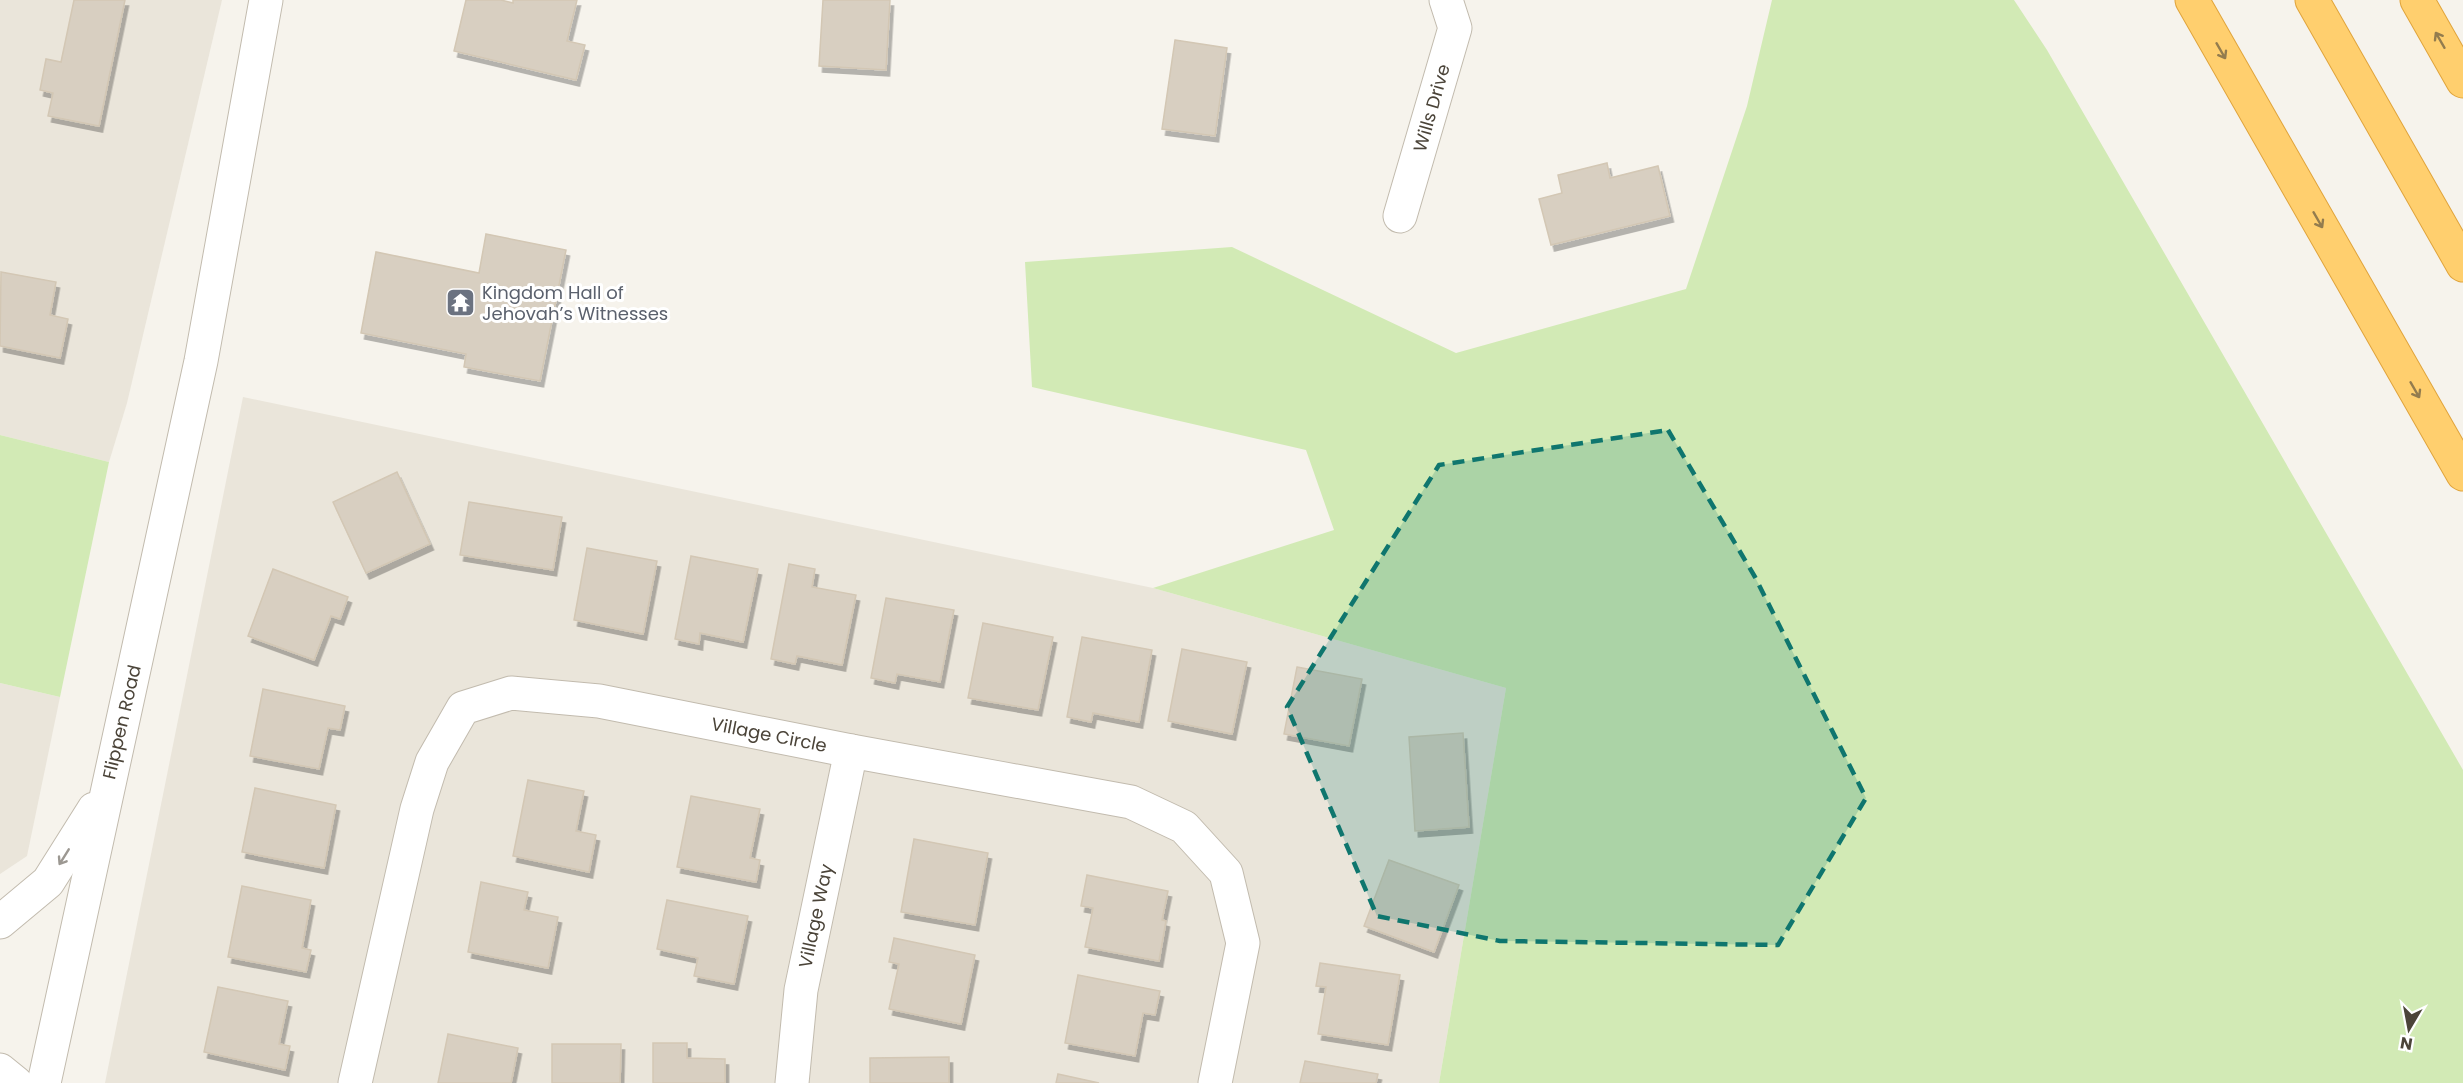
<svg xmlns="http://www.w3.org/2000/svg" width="2463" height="1083" font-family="Poppins,sans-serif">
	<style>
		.residential { fill: #eae5da }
		.green { fill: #d2eab5 }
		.building { fill: #d8cfc1; stroke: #d3c7b4; stroke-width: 1.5; filter: url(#shadow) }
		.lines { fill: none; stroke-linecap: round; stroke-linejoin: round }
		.minor-casing { stroke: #c2bbae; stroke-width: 35 }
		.highway-casing { stroke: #e0a43c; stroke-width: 35 }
		.minor { stroke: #fff; stroke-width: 33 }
		.highway { stroke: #ffcf6e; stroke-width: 33 }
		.oneway { stroke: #937c4e }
		.oneway2 { stroke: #9c9892 }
		.marked { fill: #0f766e; fill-opacity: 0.2; stroke: #0f766e; stroke-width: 4.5; stroke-dasharray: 12 8; stroke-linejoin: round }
		.labels { text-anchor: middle; stroke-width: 6; stroke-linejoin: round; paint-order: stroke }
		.street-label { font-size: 18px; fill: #4b4439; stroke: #fff }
		.worship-label { font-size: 18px; fill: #5b616d; stroke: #fff; text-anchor: start }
	</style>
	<defs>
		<filter id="shadow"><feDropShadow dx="3.5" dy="6" stdDeviation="0" flood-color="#0004"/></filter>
	</defs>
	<rect width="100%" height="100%" fill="#f6f3ec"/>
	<g class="residential">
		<polygon points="0,0 222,0 127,403 109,462 0,435"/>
		<polygon points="243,397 1153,588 1506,688 1439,1083 105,1083"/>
		<polygon points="0,683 60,697 27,856 0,874"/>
	</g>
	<g class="green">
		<polygon points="1772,0 2014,0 2047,50 2463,770 2463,1083 1439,1083 1506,688 1153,588 1334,530 1306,450 1032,387 1025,262 1232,247 1456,353 1686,289 1747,106"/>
		<polygon points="0,435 109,462 60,697 0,683"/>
	</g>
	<g class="building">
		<polygon points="74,0 125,0 99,126 48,116 53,93 40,90 46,59 61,62"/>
		<polygon points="466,0 501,0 513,3 513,0 577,0 567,41 585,45 576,80 454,51"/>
		<polygon points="823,0 890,0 886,70 819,66"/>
		<polygon points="1175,40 1227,48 1215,136 1162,129"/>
		<polygon points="1607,163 1610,178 1658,166 1670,216 1551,245 1539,199 1562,193 1558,175"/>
		<polygon points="486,234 566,250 540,381 464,367 466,354 361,333 376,252 479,273"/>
		<polygon points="1,272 56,282 50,315 68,319 60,358 0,346"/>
		<polygon points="397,472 430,544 366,573 333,502"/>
		<polygon points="469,502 562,517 553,570 460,555"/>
		<polygon points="587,548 657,561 643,634 574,620"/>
		<polygon points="691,556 758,569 743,642 700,633 699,644 675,639"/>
		<polygon points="789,564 815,569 812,587 856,595 842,665 797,656 795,664 771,659"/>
		<polygon points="273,569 348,597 340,619 331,616 314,660 248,636"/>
		<polygon points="886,598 954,610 940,682 897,674 895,683 871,678"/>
		<polygon points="983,623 1053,637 1038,710 968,698"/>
		<polygon points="1082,637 1152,650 1139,722 1093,713 1091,722 1067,717"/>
		<polygon points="1182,649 1247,662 1232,734 1168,721"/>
		<polygon points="1297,667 1362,679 1349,746 1284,734"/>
		<polygon points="263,689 345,706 340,730 328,728 319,769 250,756"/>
		<polygon points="1463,733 1469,827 1415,831 1409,737"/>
		<polygon points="528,780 584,791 576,831 596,835 589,872 513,856"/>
		<polygon points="255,788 336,805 324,868 242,852"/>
		<polygon points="691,796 760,809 750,858 760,860 756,882 677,867"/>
		<polygon points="914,839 988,853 975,925 901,912"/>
		<polygon points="1389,860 1459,885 1434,952 1364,926"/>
		<polygon points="1087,875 1168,891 1162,920 1166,921 1159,961 1085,947 1093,908 1081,906"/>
		<polygon points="481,882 528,892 524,910 558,917 548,968 468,952"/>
		<polygon points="242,886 311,900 302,948 311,950 306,972 228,957"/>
		<polygon points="667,900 748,916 734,984 694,976 698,958 657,949"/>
		<polygon points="894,938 975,955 961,1024 889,1009 899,964 889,962"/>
		<polygon points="1320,963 1400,975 1388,1045 1318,1034 1326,987 1316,986"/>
		<polygon points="1078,975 1160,991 1155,1015 1143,1013 1135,1056 1065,1043"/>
		<polygon points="218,987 288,1001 279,1044 290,1046 285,1070 204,1052"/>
		<polygon points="448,1034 518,1048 511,1083 438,1083"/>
		<polygon points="653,1043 687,1043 687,1058 725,1059 725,1083 653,1083"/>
		<polygon points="552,1044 621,1044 620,1083 552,1083"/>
		<polygon points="949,1057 949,1083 870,1083 870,1058"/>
		<polygon points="1305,1061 1378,1074 1376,1083 1300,1083"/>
		<polygon points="1058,1074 1099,1083 1056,1083"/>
	</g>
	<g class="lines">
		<defs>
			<g id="minor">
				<polyline points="1400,216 1455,28 1446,0"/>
				<polyline points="0,922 48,882 94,809"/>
				<polyline points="0,1070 16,1083"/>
				<polyline points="44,1083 201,361 266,0"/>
				<polyline points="355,1083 417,809 432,762 463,708 511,693 599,701 851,751 1131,802 1184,827 1226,873 1243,943 1215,1083"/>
				<polyline points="792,1083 801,990 851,751"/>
			</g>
			<g id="highway">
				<polyline points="2192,0 2463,474"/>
				<polyline points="2312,0 2463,265"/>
				<polyline points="2417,0 2463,81"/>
			</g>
		</defs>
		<use href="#minor" class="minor-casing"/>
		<use href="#highway" class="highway-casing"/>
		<use href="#minor" class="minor"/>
		<use href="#highway" class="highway"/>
	</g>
	<defs><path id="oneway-shaft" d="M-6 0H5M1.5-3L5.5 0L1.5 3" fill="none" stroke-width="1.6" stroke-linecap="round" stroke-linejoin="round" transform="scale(1.5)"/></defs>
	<g class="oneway">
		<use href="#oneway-shaft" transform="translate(2440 40) rotate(-120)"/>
		<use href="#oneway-shaft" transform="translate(2221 51) rotate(60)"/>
		<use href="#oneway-shaft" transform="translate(2318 220) rotate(60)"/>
		<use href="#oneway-shaft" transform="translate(2415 390) rotate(60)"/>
	</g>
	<use class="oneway2" href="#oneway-shaft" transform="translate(64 857) rotate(122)"/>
	<path class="marked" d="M 1668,430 L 1755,577 L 1866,798 L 1778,945 L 1500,941 L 1377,916 L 1287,707 L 1439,465 Z"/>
	<defs>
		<symbol id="temple-square" viewBox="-11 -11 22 22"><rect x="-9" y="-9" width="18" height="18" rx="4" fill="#6b7280" stroke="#fff"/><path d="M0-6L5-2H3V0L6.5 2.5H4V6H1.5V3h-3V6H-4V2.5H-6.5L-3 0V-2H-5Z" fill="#fff"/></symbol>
	</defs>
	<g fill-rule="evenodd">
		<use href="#temple-square" x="444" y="286" width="33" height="33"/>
	</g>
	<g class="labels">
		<g class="street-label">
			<text transform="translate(1432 108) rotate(-74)" y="6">Wills Drive</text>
			<text transform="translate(122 722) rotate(-77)" y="6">Flippen Road</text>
			<text transform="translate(769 735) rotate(11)" y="6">Village Circle</text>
			<text transform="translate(816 916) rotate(-78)" y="6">Village Way</text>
		</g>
		<g class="worship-label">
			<text x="482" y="299">Kingdom Hall of<tspan x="482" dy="21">Jehovah’s Witnesses</tspan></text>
		</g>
	</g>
	<g transform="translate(2409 1029) rotate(190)" stroke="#ffffff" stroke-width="4.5" paint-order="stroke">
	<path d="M0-4.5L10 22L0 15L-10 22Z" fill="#4b4439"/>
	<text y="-9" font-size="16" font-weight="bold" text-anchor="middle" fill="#4b4439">N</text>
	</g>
</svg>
